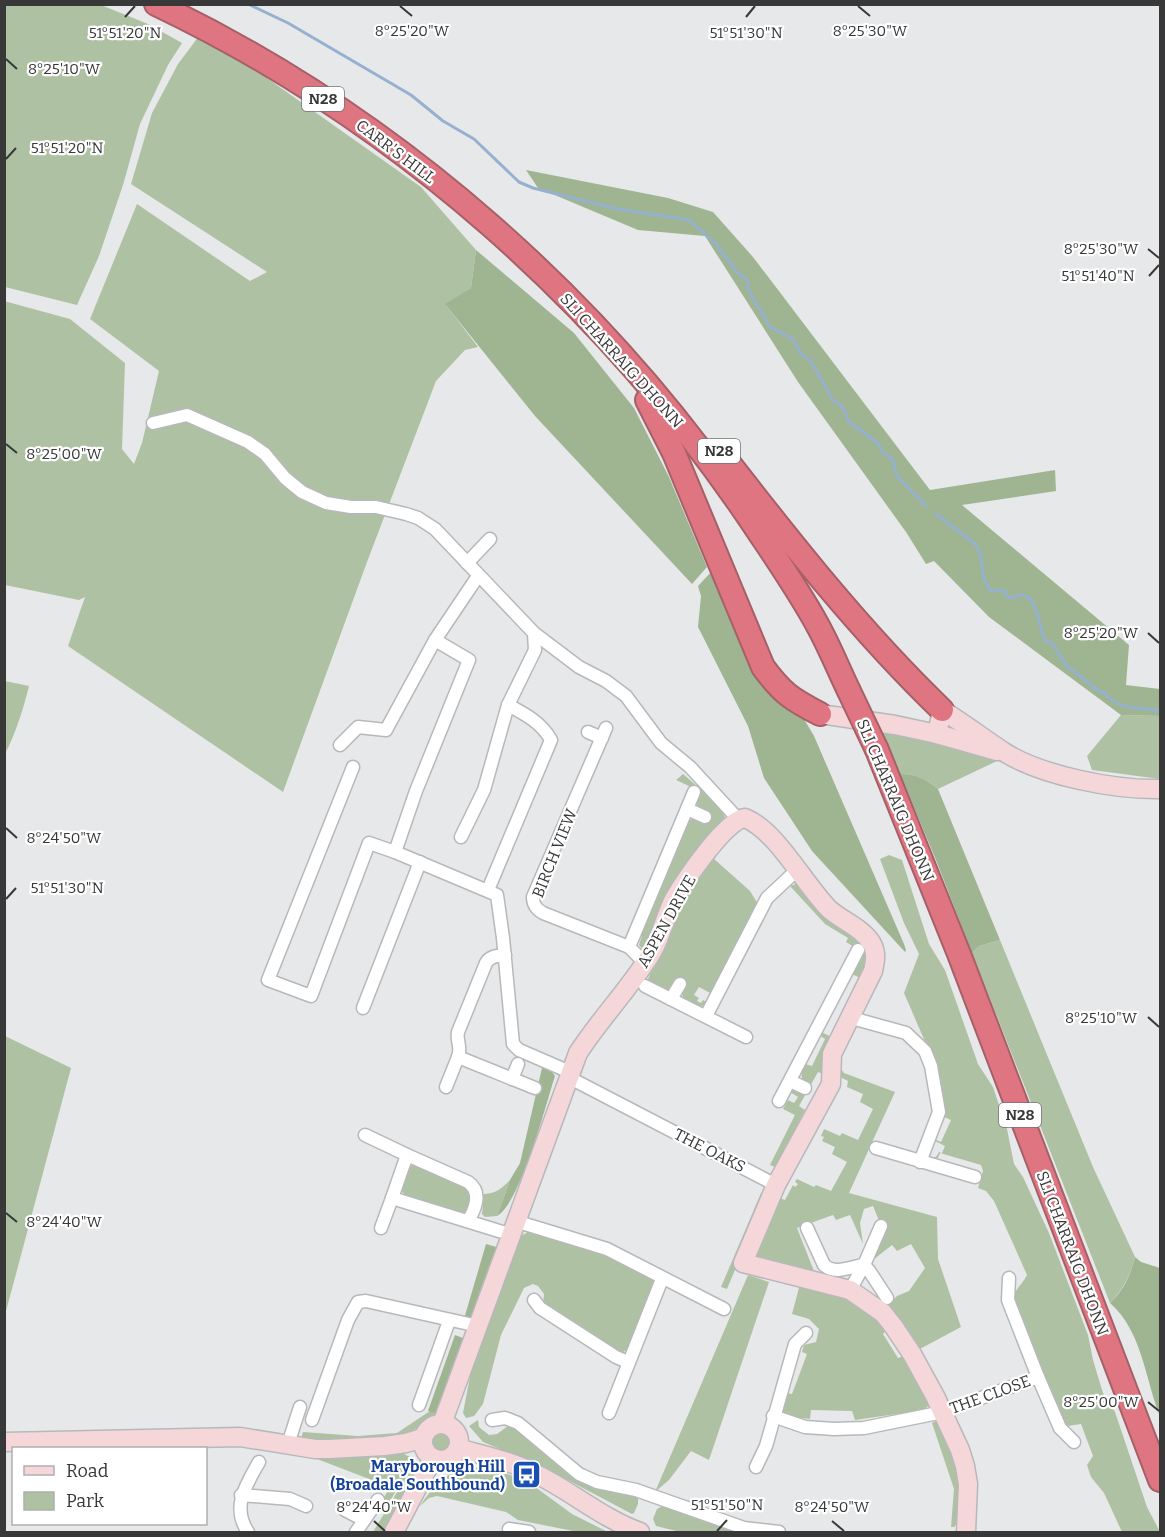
<svg xmlns="http://www.w3.org/2000/svg" width="1165" height="1537" font-family="Bitter,serif">
	<style>
		.green { fill: #aec2a3 }
		.forest { fill: #9fb592 }
		.lines { fill: none; stroke-linecap: round; stroke-linejoin: round }
		.stream { stroke: #96b1d0; stroke-width: 3 }
		.street-casing { stroke: #b7b8bb; stroke-width: 15 }
		.secondary-casing { stroke: #b7b8bb; stroke-width: 21 }
		.highway-casing { stroke: #a56068; stroke-width: 26 }
		.street { stroke: #fff; stroke-width: 12 }
		.secondary { stroke: #f5d6d9; stroke-width: 18 }
		.highway { stroke: #df7581; stroke-width: 22 }
		.highway-bridge-casing { stroke: #a56068; stroke-width: 26; stroke-linecap: butt }
		.highway-bridge { stroke: #df7581; stroke-width: 22 }
		.ticks { fill: none; stroke: #383839; stroke-width: 2 }
		.labels { text-anchor: middle; stroke-width: 4.5; stroke-linejoin: round; paint-order: stroke }
		.shield { fill: #fff; stroke: #747474; stroke-width: 1.5 }
		.shield-label { font-size: 15px; font-weight: bold; fill: #383839 }
		.street-label { font-size: 16px; fill: #383839; stroke: #fff }
		.transit-label { font-size: 16px; font-weight: bold; fill: #164399; stroke: #fff; text-anchor: end }
		.ticks-label { font-size: 15px; text-anchor: middle; fill: #383839; stroke: #fff; stroke-width: 4.5; stroke-linejoin: round; paint-order: stroke }
	</style>
	<rect width="100%" height="100%" fill="#e7e8ea"/>
	<g class="green">
		<polygon points="4,5 101,5 148,24 182,43 168,65 140,124 123,185 99,256 77,305 5,287"/>
		<polygon points="199,36 264,76 421,187 476,250 471,288 446,305 478,347 465,350 436,381 367,562 283,792 68,646 85,597 79,600 5,585 4,301 70,319 125,363 122,449 134,464 142,443 159,371 90,319 137,204 250,281 267,272 131,184 152,113 178,64"/>
		<path d="M 5,681 L 29,686 C 23,710 16,732 5,754 Z"/>
		<polygon points="1121,715 1160,716 1160,779 1092,770 1087,756"/>
		<path d="M 879,728 L 997,761 L 938,789 C 926,779 916,774 900,774 Z"/>
		<polygon points="683,774 722,808 725,818 696,851 646,947 642,949 639,945 642,936 640,935 688,821 694,818 698,808 691,787 676,780"/>
		<path d="M 889,855 L 902,860 L 929,944 L 945,970 L 978,1064 L 993,1087 L 1007,1129 L 1014,1164 L 1023,1177 L 1049,1233 L 1088,1335 L 1093,1360 L 1103,1393 L 1115,1412 L 1147,1507 L 1160,1532 L 1122,1532 L 1104,1493 L 1091,1477 L 1087,1465 L 1093,1456 L 1081,1424 L 1068,1426 L 1063,1424 L 1011,1302 C 1013,1291 1022,1285 1027,1275 L 994,1201 L 986,1191 L 978,1188 L 983,1171 L 981,1165 L 940,1153 L 937,1160 L 932,1158 L 933,1157 L 936,1157 L 939,1152 L 942,1153 L 945,1146 L 935,1141 L 930,1152 L 934,1139 L 941,1142 L 951,1120 L 944,1117 L 936,1067 L 904,993 L 919,954 L 904,923 L 880,859 Z"/>
		<path d="M 713,858 L 750,891 L 758,904 L 712,994 L 699,987 L 694,995 L 699,998 L 697,1001 L 701,1003 L 703,1000 L 708,1003 L 700,1007 C 691,1003 681,1001 682,990 L 672,988 L 666,990 L 647,981 L 651,972 L 660,958 L 680,909 L 697,879 Z"/>
		<polygon points="796,884 832,922 863,945 866,952 866,962 860,978 852,974 854,947 846,942 848,938 825,924 790,886"/>
		<path d="M 1000,940 L 1093,1167 L 1135,1257 C 1130,1276 1123,1290 1110,1303 L 972,953 L 979,946 Z"/>
		<polygon points="821,1032 832,1037 823,1074 818,1072 799,1106 805,1110 775,1167 770,1165 795,1115 783,1109 788,1100 794,1103 798,1097 790,1092 809,1084 802,1079 801,1070 805,1064 812,1066 825,1039 819,1035"/>
		<polygon points="5,1036 71,1068 5,1315"/>
		<polygon points="838,1064 844,1073 895,1092 849,1193 937,1217 938,1259 961,1327 918,1350 892,1311 889,1304 897,1296 909,1291 925,1268 911,1244 897,1251 892,1245 873,1260 884,1233 873,1206 864,1209 860,1223 863,1244 850,1215 836,1220 833,1215 797,1228 814,1271 756,1256 780,1198 785,1200 793,1185 795,1187 798,1184 795,1182 797,1179 814,1187 816,1185 831,1191 847,1162 832,1154 835,1147 822,1141 824,1137 821,1136 824,1129 840,1136 842,1133 858,1140 873,1109 860,1102 863,1094 847,1087 848,1081 838,1076"/>
		<polygon points="416,1164 465,1186 472,1193 469,1210 459,1214 405,1196 401,1189 408,1167"/>
		<path d="M 510,1180 L 497,1216 L 485,1217 L 482,1214 L 484,1194 C 497,1193 501,1189 510,1180 Z"/>
		<polygon points="761,1193 766,1196 727,1289 721,1287"/>
		<polygon points="528,1232 537,1232 611,1256 653,1277 655,1282 628,1349 620,1354 543,1304 544,1294 538,1286 533,1284 524,1288 501,1335 483,1404 474,1416 466,1418 463,1413 472,1366 517,1238"/>
		<polygon points="748,1275 769,1282 709,1460 691,1451 669,1480 655,1492"/>
		<path d="M 800,1284 L 850,1299 L 871,1314 L 886,1330 L 883,1334 L 898,1358 L 904,1356 L 928,1401 L 928,1406 L 924,1410 L 855,1420 L 852,1411 L 811,1410 L 810,1419 C 786,1416 777,1420 785,1393 L 792,1394 L 807,1354 L 802,1352 L 804,1345 L 816,1342 L 819,1329 L 809,1319 L 792,1314 Z"/>
		<polygon points="430,1411 441,1415 427,1420 406,1436 300,1442 303,1432 358,1436 397,1433"/>
		<polygon points="478,1420 479,1427 489,1435 497,1434 508,1426 514,1427 579,1481 606,1491 635,1496 638,1498 638,1504 634,1513 632,1514 545,1468 483,1442 469,1426"/>
		<path d="M 936,1421 L 940,1423 C 952,1454 961,1471 959,1505 C 958,1513 960,1521 954,1527 L 951,1527 L 954,1489 L 932,1423 Z"/>
		<circle cx="442" cy="1442" r="12"/>
		<polygon points="405,1452 404,1454 416,1460 419,1468 408,1489 398,1487 389,1503 383,1499 390,1487 304,1454"/>
		<path d="M 468,1467 L 493,1469 L 527,1481 L 572,1514 L 608,1532 L 578,1532 L 518,1520 L 506,1512 L 437,1496 L 429,1498 L 420,1506 C 433,1487 445,1472 468,1467 Z"/>
		<polygon points="399,1489 405,1492 385,1532 373,1532"/>
		<polygon points="664,1505 705,1522 745,1532 680,1532 656,1526 653,1519 657,1509"/>
	</g>
	<g class="forest">
		<polygon points="526,170 668,198 713,212 753,257 930,490 1055,470 1056,491 962,505 1129,645 1126,685 1160,689 1160,716 1121,715 989,617 934,561 926,564 906,532 798,382 705,236 638,230 538,188"/>
		<polygon points="476,250 574,333 634,408 669,477 707,567 692,584 535,416 445,304 471,288"/>
		<polygon points="713,570 787,706 804,719 814,736 904,944 906,950 905,952 812,851 764,778 748,726 698,627 701,596 698,586"/>
		<path d="M 900,774 C 916,774 926,779 938,789 L 1000,940 L 979,946 L 972,953 L 936,860 Z"/>
		<path d="M 542,1068 L 549,1068 L 555,1076 C 546,1104 520,1204 497,1216 L 510,1180 L 520,1163 Z"/>
		<polygon points="486,1244 500,1248 477,1323 464,1319"/>
		<path d="M 1135,1257 L 1141,1262 L 1160,1268 L 1160,1417 C 1145,1378 1142,1331 1110,1303 C 1124,1290 1130,1276 1135,1257 Z"/>
		<polygon points="455,1335 468,1340 441,1415 428,1411"/>
	</g>
	<g class="lines">
		<g class="stream">
			<polyline points="248,4 288,23 411,95 443,121 474,139 519,182 533,188 613,208 689,220 716,244 738,273 747,280 749,291 770,327 793,339 801,354 810,360 833,400 842,406 849,422 877,442 883,453 892,458 897,476 926,506"/>
			<path d="M 936,514 L 974,543 L 980,553 L 984,579 L 990,590 L 1005,591 L 1007,596 L 1011,598 C 1038,583 1037,626 1046,642 L 1052,643 L 1067,666 L 1099,691 L 1105,693 C 1116,710 1142,708 1160,710"/>
		</g>
		<defs>
			<g id="street">
				<polyline points="153,423 187,415 248,442 265,454 285,478 302,492 326,503 351,507 376,507 406,514 418,518 435,529 534,633 579,667 606,681 626,696 661,743 690,767 738,819"/>
				<polyline points="467,563 490,539"/>
				<polyline points="435,640 469,660 416,791 395,852 497,895 503,938 513,1044 519,1050 570,1072"/>
				<path d="M 606,728 L 533,897 C 533,905 536,909 543,913 L 629,947"/>
				<polyline points="588,732 602,738"/>
				<polyline points="340,745 358,727 386,730 435,640 478,576"/>
				<polyline points="353,767 268,980 311,996 369,843 395,852"/>
				<polyline points="687,809 705,817"/>
				<polyline points="461,837 484,790 508,705 535,650 534,633"/>
				<path d="M 488,890 L 551,740 C 542,723 525,714 508,705"/>
				<path d="M 505,955 C 497,956 490,956 486,963 L 458,1032 C 456,1042 462,1046 458,1057 L 535,1088"/>
				<polyline points="644,962 629,947 694,792"/>
				<polyline points="645,986 746,1037"/>
				<polyline points="671,999 680,984"/>
				<polyline points="363,1008 420,862"/>
				<polyline points="706,1016 767,898 797,870"/>
				<polyline points="848,1017 906,1033 925,1051 931,1066 939,1112 920,1162"/>
				<polyline points="568,1077 776,1185"/>
				<polyline points="512,1079 518,1064"/>
				<polyline points="790,1081 805,1088"/>
				<polyline points="446,1087 458,1057"/>
				<polyline points="779,1101 858,950"/>
				<polyline points="365,1135 407,1155"/>
				<polyline points="876,1148 975,1177"/>
				<path d="M 468,1221 C 476,1208 482,1192 468,1182 L 407,1155 L 392,1198 L 499,1231 L 510,1234"/>
				<polyline points="515,1221 607,1249 724,1309"/>
				<polyline points="381,1228 392,1198"/>
				<path d="M 807,1228 L 824,1265 C 835,1275 850,1267 864,1265 L 870,1272 L 887,1298"/>
				<polyline points="1009,1278 1008,1300 1038,1377 1060,1428 1074,1442"/>
				<polyline points="850,1290 864,1265 881,1226"/>
				<polyline points="534,1300 540,1308 616,1357 628,1362"/>
				<polyline points="419,1405 449,1321"/>
				<polyline points="609,1413 662,1279"/>
				<polyline points="773,1416 805,1427 834,1429 864,1428 943,1412 1038,1377"/>
				<polyline points="312,1420 348,1320 358,1302 366,1301 478,1326"/>
				<polyline points="492,1420 505,1418 518,1423 579,1474 597,1482 636,1490 744,1528 779,1532"/>
				<polyline points="288,1444 300,1407"/>
				<polyline points="756,1467 766,1446 795,1344 806,1333"/>
				<polyline points="241,1495 290,1499 306,1506"/>
				<polyline points="345,1510 364,1520"/>
				<polyline points="509,1529 529,1532"/>
				<path d="M 248,1532 C 231,1507 246,1485 259,1462"/>
				<polyline points="356,1532 378,1500"/>
			</g>
			<g id="secondary">
				<polyline points="820,714 895,725 937,734 997,751"/>
				<path d="M 937,734 L 942,710 C 963,723 983,738 1004,752 C 1042,776 1115,790 1160,789"/>
				<circle cx="441" cy="1442" r="18"/>
				<path d="M 442,1424 L 578,1053 C 600,1019 629,989 651,954 C 661,937 665,917 674,899 C 684,882 726,819 745,818 C 777,831 804,884 829,909 C 842,921 863,928 872,944 C 877,953 875,962 873,971 L 832,1054 L 831,1084 L 776,1185 L 743,1263 L 850,1290 L 883,1313 L 894,1327 L 912,1354 L 935,1396 L 960,1450 L 965,1466 L 968,1484 L 966,1532"/>
				<polyline points="4,1442 240,1437 315,1449 329,1449 385,1446 406,1443 423,1438"/>
				<path d="M 458,1448 C 486,1456 515,1462 540,1476 C 575,1494 604,1519 640,1532"/>
				<polyline points="394,1532 433,1458"/>
			</g>
			<g id="highway">
				<path d="M 156,4 C 397,119 606,304 754,525 C 776,558 799,591 818,626 C 829,646 838,668 848,689"/>
				<path d="M 647,400 L 674,453 L 763,667 C 782,693 791,699 820,714"/>
				<path d="M 722,454 C 791,543 861,632 942,710"/>
				<polyline points="877,750 959,954 1160,1480"/>
			</g>
		</defs>
		<use href="#street" class="street-casing"/>
		<use href="#secondary" class="secondary-casing"/>
		<use href="#highway" class="highway-casing"/>
		<use href="#street" class="street"/>
		<use href="#secondary" class="secondary"/>
		<use href="#highway" class="highway"/>
		<defs>
			<polyline id="highway-bridge" points="848,689 877,750"/>
		</defs>
		<use href="#highway-bridge" class="highway-bridge-casing"/>
		<use href="#highway-bridge" class="highway-bridge"/>
	</g>
	<path class="ticks" d="M 400,6 L 412,16M 858,6 L 870,16M 125,17 L 135,6M 746,17 L 755,6M 6,59 L 17,69M 6,159 L 16,148M 1148,249 L 1159,258M 1149,276 L 1159,265M 6,444 L 17,453M 1148,633 L 1159,643M 6,828 L 17,838M 6,899 L 16,888M 1148,1017 L 1159,1027M 6,1213 L 17,1222M 1148,1402 L 1159,1411M 374,1521 L 385,1531M 832,1521 L 844,1531M 717,1531 L 727,1520"/>
	<defs>
		<symbol id="bus-square" viewBox="-11 -11 22 22"><rect x="-9" y="-9" width="18" height="18" rx="4" fill="#1a4fb4" stroke="#fff"/><path d="M-5-6H5V4H4V6H2V4H-2V6H-4V4H-5ZM-3.5-4V0h7V-4ZM-3.5 1.2v1.5H-2V1.2ZM2 1.2v1.5H3.5V1.2Z" fill="#fff"/></symbol>
	</defs>
	<g fill-rule="evenodd">
		<use href="#bus-square" x="510" y="1458" width="33" height="33"/>
	</g>
	<g class="labels">
		<g class="shield">
			<rect x="302" y="87" width="42" height="24" rx="4.5"/>
			<rect x="698" y="439" width="42" height="24" rx="4.5"/>
			<rect x="999" y="1103" width="42" height="24" rx="4.5"/>
		</g>
		<g class="shield-label">
			<text x="323" y="104">N28</text>
			<text x="719" y="456">N28</text>
			<text x="1020" y="1120">N28</text>
		</g>
		<g class="street-label">
			<text transform="translate(396 151) rotate(37)" y="6">CARR'S HILL</text>
			<text transform="translate(622 360) rotate(48)" y="6">SLI CHARRAIG DHONN</text>
			<text transform="translate(896 800) rotate(67)" y="6">SLI CHARRAIG DHONN</text>
			<text transform="translate(554 853) rotate(-68)" y="6">BIRCH VIEW</text>
			<text transform="translate(666 921) rotate(-61)" y="6">ASPEN DRIVE</text>
			<text transform="translate(710 1150) rotate(27)" y="6">THE OAKS</text>
			<text transform="translate(1073 1253) rotate(69)" y="6">SLI CHARRAIG DHONN</text>
			<text transform="translate(990 1394) rotate(-20)" y="6">THE CLOSE</text>
		</g>
		<g class="transit-label">
			<text x="505" y="1472">Maryborough Hill<tspan x="505" dy="18">(Broadale Southbound)</tspan></text>
		</g>
	</g>
	<g class="ticks-label">
		<text x="412" y="36">8°25'20"W</text>
		<text x="870" y="36">8°25'30"W</text>
		<text x="125" y="38">51°51'20"N</text>
		<text x="746" y="38">51°51'30"N</text>
		<text x="64" y="74">8°25'10"W</text>
		<text x="67" y="153">51°51'20"N</text>
		<text x="1101" y="254">8°25'30"W</text>
		<text x="1098" y="281">51°51'40"N</text>
		<text x="64" y="459">8°25'00"W</text>
		<text x="1101" y="638">8°25'20"W</text>
		<text x="64" y="843">8°24'50"W</text>
		<text x="67" y="893">51°51'30"N</text>
		<text x="1101" y="1023">8°25'10"W</text>
		<text x="64" y="1227">8°24'40"W</text>
		<text x="1101" y="1407">8°25'00"W</text>
		<text x="727" y="1510">51°51'50"N</text>
		<text x="374" y="1512">8°24'40"W</text>
		<text x="832" y="1512">8°24'50"W</text>
	</g>
	<rect width="1165" height="1537" fill="none" stroke="#383839" stroke-width="12"/>
	<rect x="12" y="1447" width="195" height="78" fill="#ffffff" stroke="#afafb0" stroke-width="1.5"/>
	<rect x="24" y="1466" width="30" height="9" fill="#f5d6d9" stroke="#afafb0" stroke-width="1.5"/>
	<text x="66" y="1477" font-size="18" fill="#383839">Road</text>
	<rect x="24" y="1492" width="30" height="18" fill="#aec2a3" stroke="#afafb0" stroke-width="1.5"/>
	<text x="66" y="1507" font-size="18" fill="#383839">Park</text>
</svg>
